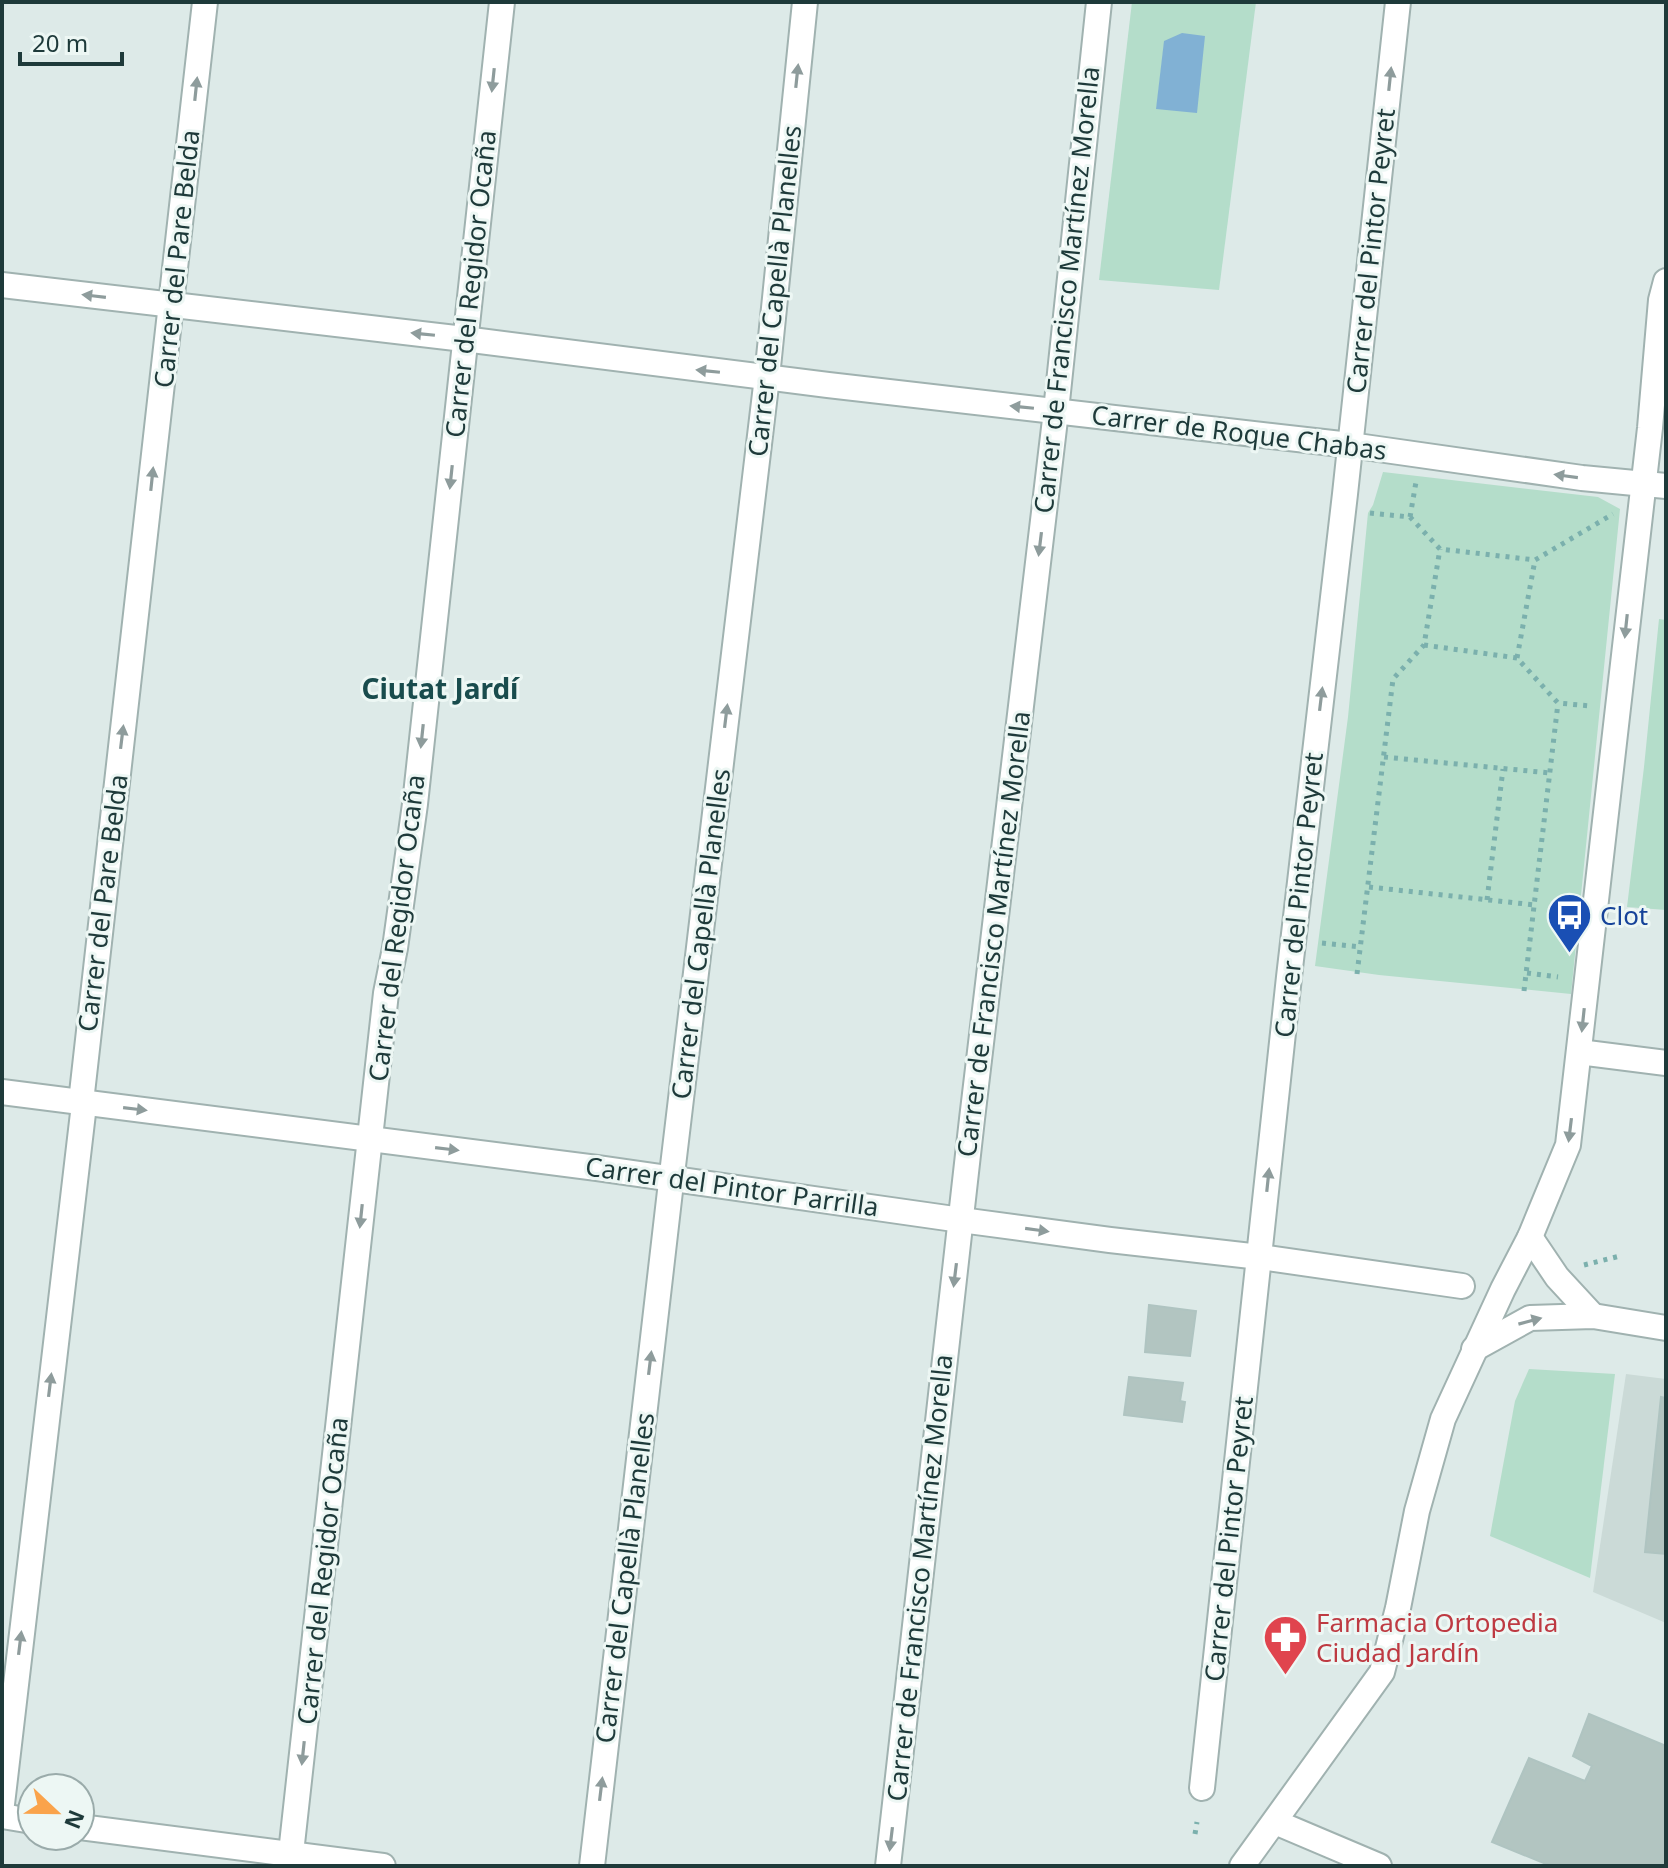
<svg xmlns="http://www.w3.org/2000/svg" width="1668" height="1868" font-family="'Noto Sans',sans-serif">
	<style>
		.built { fill: #cbdad7 }
		.green { fill: #b4ddca }
		.water { fill: #81b1d4 }
		.building { fill: #b2c5c1; stroke: #afc4c1; stroke-width: 2 }
		.lines { fill: none; stroke-linecap: round; stroke-linejoin: round }
		.minor-casing { stroke: #a0b2b0; stroke-width: 28 }
		.tertiary-casing { stroke: #a0b2b0; stroke-width: 28 }
		.path { stroke: #7bb0ad; stroke-width: 5; stroke-dasharray: 4 6; stroke-linecap: butt }
		.minor { stroke: #fff; stroke-width: 24 }
		.tertiary { stroke: #fff; stroke-width: 24 }
		.oneway { fill: #8e9c9c }
		.labels { text-anchor: middle; stroke-width: 6; stroke-linejoin: round; paint-order: stroke }
		.street-label { font-size: 26px; fill: #1e3a3a; stroke: #edf7f4 }
		.transit-label { font-size: 26px; fill: #164399; stroke: #edf7f4; text-anchor: start }
		.health-label { font-size: 26px; fill: #be3a42; stroke: #edf7f4; text-anchor: start }
		.neighbourhood-label { font-size: 28px; font-weight: bold; fill: #194c4d; stroke: #edf7f4 }
	</style>
	<rect width="100%" height="100%" fill="#ddeae8"/>
	<polygon class="built" points="1626,1374 1666,1379 1666,1623 1593,1592"/>
	<g class="green">
		<polygon points="1132,2 1256,2 1219,290 1099,280"/>
		<polygon points="1383,472 1598,497 1620,509 1571,994 1379,975 1315,966 1348,717 1368,513 1373,505"/>
		<polygon points="1659,619 1666,620 1666,910 1627,907 1644,767"/>
		<polygon points="1529,1369 1615,1374 1590,1578 1490,1536 1515,1401"/>
	</g>
	<polygon class="water" points="1182,33 1205,36 1197,113 1156,109 1164,41"/>
	<g class="building">
		<polygon points="1149,1305 1196,1311 1190,1356 1145,1352"/>
		<polygon points="1129,1377 1183,1383 1180,1401 1185,1402 1182,1422 1124,1415"/>
		<polygon points="1661,1397 1666,1398 1666,1554 1645,1552"/>
		<polygon points="1589,1714 1666,1746 1666,1866 1551,1866 1492,1842 1529,1758 1585,1781 1592,1766 1573,1756"/>
	</g>
	<g class="lines">
		<defs>
			<g id="minor">
				<polyline points="2,285 464,339 828,385 1350,445 1582,478 1666,486"/>
				<polyline points="1579,1052 1666,1063"/>
				<polyline points="2,1092 597,1168 961,1220 1110,1240 1260,1257 1462,1286"/>
				<polyline points="1202,1788 1289,977 1345,494 1398,2"/>
				<polyline points="2,1804 83,1113 81,1102 205,2"/>
				<polyline points="1275,1822 1379,1866"/>
				<polyline points="291,1853 386,993 395,948 415,804 502,2"/>
				<polyline points="592,1866 670,1191 767,377 805,2"/>
				<polyline points="888,1866 972,1119 1056,411 1099,2"/>
			</g>
			<g id="tertiary">
				<polyline points="1530,1237 1557,1277 1593,1316"/>
				<polyline points="1474,1349 1530,1318 1593,1316 1666,1328"/>
				<polyline points="2,1816 32,1821"/>
				<polyline points="80,1827 383,1866"/>
				<polyline points="1242,1866 1382,1672 1398,1608 1417,1511 1443,1419 1503,1289 1530,1237 1568,1145 1650,428 1661,300 1666,281"/>
			</g>
		</defs>
		<use href="#minor" class="minor-casing"/>
		<use href="#tertiary" class="tertiary-casing"/>
		<g class="path">
			<polyline points="1370,513 1410,517 1440,549 1535,560 1613,514"/>
			<polyline points="1410,517 1416,482"/>
			<polyline points="1424,645 1517,658 1558,703 1590,706"/>
			<polyline points="1517,658 1535,560"/>
			<polyline points="1384,757 1550,773"/>
			<polyline points="1369,887 1535,905"/>
			<polyline points="1487,900 1503,769"/>
			<polyline points="1322,943 1361,947"/>
			<polyline points="1527,973 1558,977"/>
			<polyline points="1357,974 1393,679 1424,645 1440,549"/>
			<polyline points="1524,991 1558,703"/>
			<polyline points="1584,1265 1620,1256"/>
			<polyline points="1195,1834 1197,1822"/>
		</g>
		<use href="#minor" class="minor"/>
		<use href="#tertiary" class="tertiary"/>
	</g>
	<defs><path id="oneway-solid" d="M-6-.8H1V-3.2L6.5 0L1 3.2V.8H-6Z" transform="scale(2)"/></defs>
	<g class="oneway">
		<use href="#oneway-solid" transform="translate(797 76) rotate(-84)"/>
		<use href="#oneway-solid" transform="translate(1390 79) rotate(-84)"/>
		<use href="#oneway-solid" transform="translate(493 80) rotate(96)"/>
		<use href="#oneway-solid" transform="translate(196 89) rotate(-84)"/>
		<use href="#oneway-solid" transform="translate(94 296) rotate(-173)"/>
		<use href="#oneway-solid" transform="translate(423 334) rotate(-174)"/>
		<use href="#oneway-solid" transform="translate(708 371) rotate(-174)"/>
		<use href="#oneway-solid" transform="translate(1022 407) rotate(-174)"/>
		<use href="#oneway-solid" transform="translate(1566 476) rotate(-172)"/>
		<use href="#oneway-solid" transform="translate(451 477) rotate(96)"/>
		<use href="#oneway-solid" transform="translate(152 479) rotate(-84)"/>
		<use href="#oneway-solid" transform="translate(1040 544) rotate(97)"/>
		<use href="#oneway-solid" transform="translate(1626 626) rotate(96)"/>
		<use href="#oneway-solid" transform="translate(1321 699) rotate(-83)"/>
		<use href="#oneway-solid" transform="translate(726 716) rotate(-83)"/>
		<use href="#oneway-solid" transform="translate(422 736) rotate(96)"/>
		<use href="#oneway-solid" transform="translate(122 737) rotate(-83)"/>
		<use href="#oneway-solid" transform="translate(1583 1020) rotate(96)"/>
		<use href="#oneway-solid" transform="translate(135 1109) rotate(7)"/>
		<use href="#oneway-solid" transform="translate(1570 1130) rotate(97)"/>
		<use href="#oneway-solid" transform="translate(447 1149) rotate(7)"/>
		<use href="#oneway-solid" transform="translate(1268 1180) rotate(-84)"/>
		<use href="#oneway-solid" transform="translate(361 1216) rotate(96)"/>
		<use href="#oneway-solid" transform="translate(1037 1230) rotate(8)"/>
		<use href="#oneway-solid" transform="translate(955 1275) rotate(97)"/>
		<use href="#oneway-solid" transform="translate(1530 1321) rotate(-15)"/>
		<use href="#oneway-solid" transform="translate(650 1363) rotate(-83)"/>
		<use href="#oneway-solid" transform="translate(50 1385) rotate(-83)"/>
		<use href="#oneway-solid" transform="translate(20 1643) rotate(-83)"/>
		<use href="#oneway-solid" transform="translate(303 1753) rotate(96)"/>
		<use href="#oneway-solid" transform="translate(601 1789) rotate(-83)"/>
		<use href="#oneway-solid" transform="translate(891 1839) rotate(97)"/>
	</g>
	<defs>
		<symbol id="bus-pin" viewBox="-11 -11 22 30"><path d="M0 17L-7.5 6A9.5 9.5 0 1 1 7.5 6Z" fill="#1a4fb4" stroke="#edf7f4"/><path d="M-5-6H5V4H4V6H2V4H-2V6H-4V4H-5ZM-3.5-4V0h7V-4ZM-3.5 1.2v1.5H-2V1.2ZM2 1.2v1.5H3.5V1.2Z" fill="#fff"/></symbol>
		<symbol id="pharmacy-pin" viewBox="-11 -11 22 30"><path d="M0 17L-7.5 6A9.5 9.5 0 1 1 7.5 6Z" fill="#e0444e" stroke="#edf7f4"/><path d="M-2-6h4v4h4v4h-4v4h-4v-4h-4v-4h4Z" fill="#fff"/></symbol>
	</defs>
	<g fill-rule="evenodd">
		<use href="#bus-pin" x="1544" y="890" width="51" height="69"/>
		<use href="#pharmacy-pin" x="1260" y="1612" width="51" height="69"/>
	</g>
	<g class="labels">
		<g class="street-label">
			<text transform="translate(1371 251) rotate(-84)" y="9">Carrer del Pintor Peyret</text>
			<text transform="translate(177 259) rotate(-84)" y="9">Carrer del Pare Belda</text>
			<text transform="translate(471 284) rotate(-84)" y="9">Carrer del Regidor Ocaña</text>
			<text transform="translate(1067 290) rotate(-84)" y="9">Carrer de Francisco Martínez Morella</text>
			<text transform="translate(775 291) rotate(-84)" y="9">Carrer del Capellà Planelles</text>
			<text transform="translate(1239 433) rotate(7)" y="9">Carrer de Roque Chabas</text>
			<text transform="translate(1299 895) rotate(-84)" y="9">Carrer del Pintor Peyret</text>
			<text transform="translate(103 903) rotate(-83)" y="9">Carrer del Pare Belda</text>
			<text transform="translate(397 928) rotate(-83)" y="9">Carrer del Regidor Ocaña</text>
			<text transform="translate(701 934) rotate(-83)" y="9">Carrer del Capellà Planelles</text>
			<text transform="translate(994 934) rotate(-83)" y="9">Carrer de Francisco Martínez Morella</text>
			<text transform="translate(732 1187) rotate(8)" y="9">Carrer del Pintor Parrilla</text>
			<text transform="translate(1229 1539) rotate(-84)" y="9">Carrer del Pintor Peyret</text>
			<text transform="translate(323 1571) rotate(-84)" y="9">Carrer del Regidor Ocaña</text>
			<text transform="translate(625 1578) rotate(-83)" y="9">Carrer del Capellà Planelles</text>
			<text transform="translate(920 1578) rotate(-84)" y="9">Carrer de Francisco Martínez Morella</text>
		</g>
		<g class="transit-label">
			<text x="1600" y="925">Clot</text>
		</g>
		<g class="health-label">
			<text x="1316" y="1632">Farmacia Ortopedia<tspan x="1316" dy="30">Ciudad Jardín</tspan></text>
		</g>
		<g class="neighbourhood-label">
			<text x="440" y="699">Ciutat Jardí</text>
		</g>
	</g>
	<rect width="1668" height="1868" fill="none" stroke="#1e3a3a" stroke-width="8"/>
	<g transform="translate(56 1812) rotate(112)"><circle r="38" fill="#edf7f4" stroke="#9aabaa" stroke-width="2"/>
	<path d="M0-6L14 30L0 20L-14 30Z" fill="#faa34b"/>
	<text y="-12" font-size="22" font-weight="bold" text-anchor="middle" fill="#1e3a3a">N</text>
	</g>
	<path d="M20 52v12h102v-12" fill="none" stroke="#1e3a3a" stroke-width="4"/>
	<text x="32" y="52" font-size="24" fill="#1e3a3a" stroke="#edf7f4" stroke-width="6" paint-order="stroke">20 m</text>
</svg>
